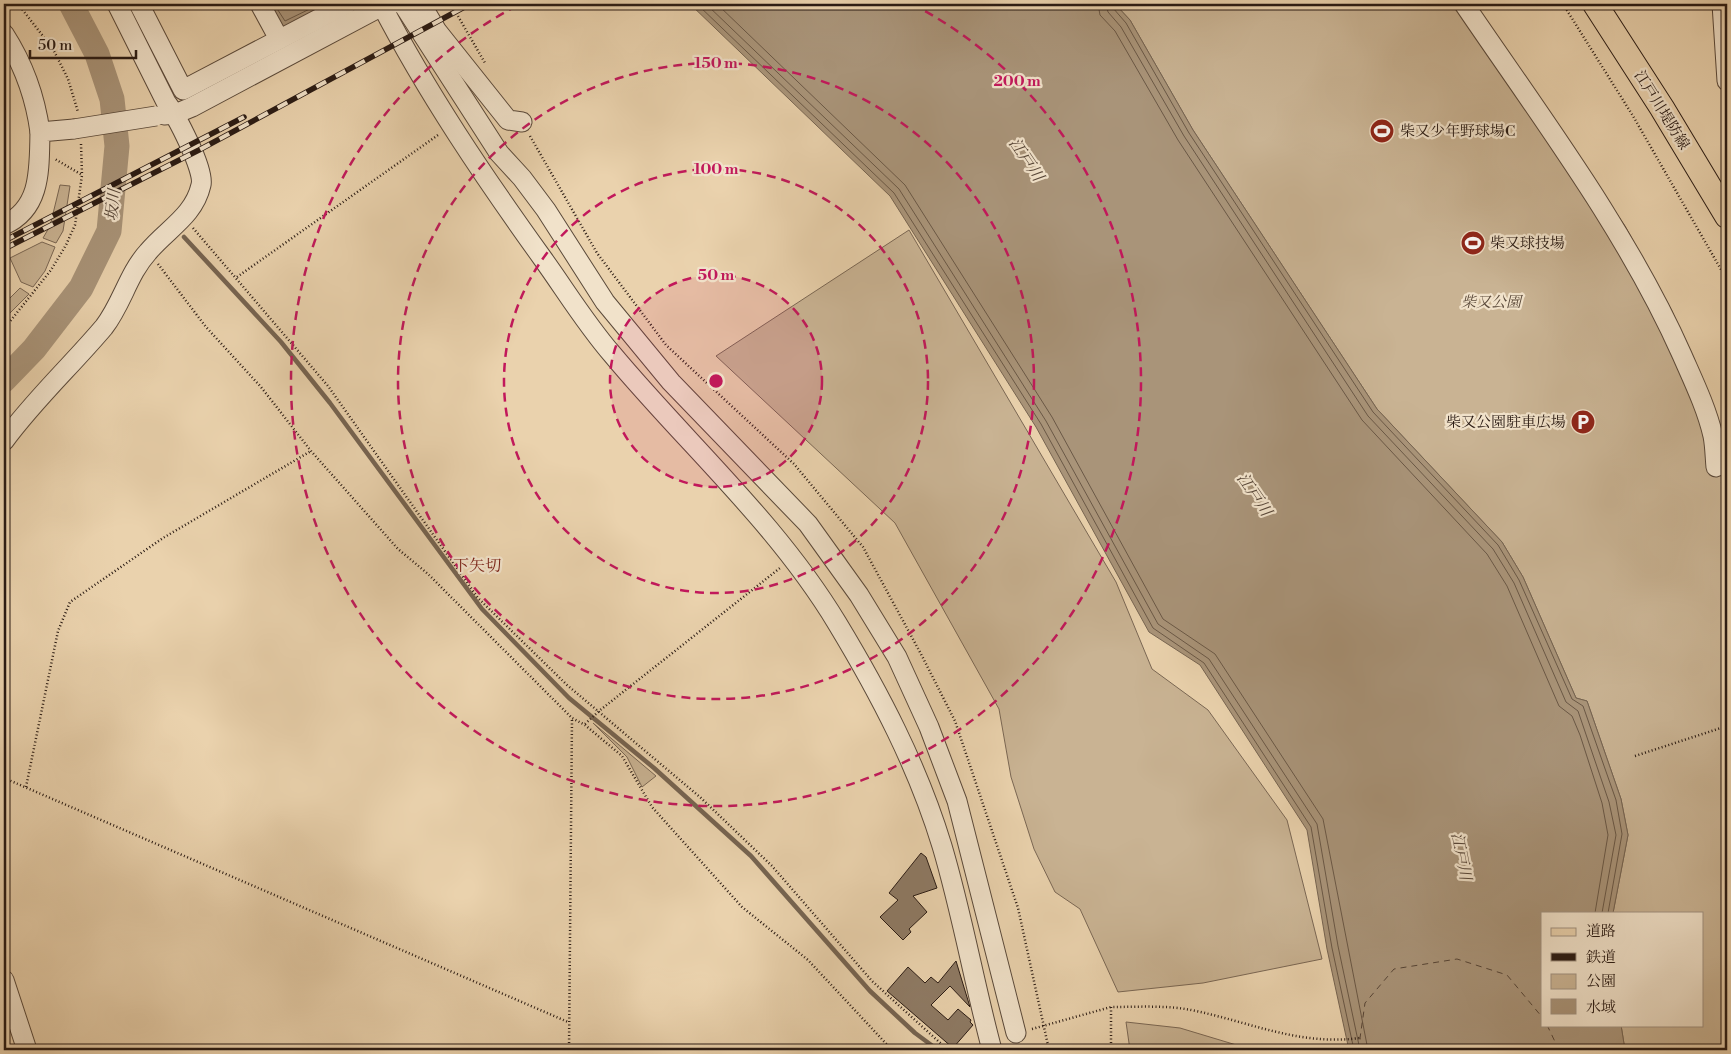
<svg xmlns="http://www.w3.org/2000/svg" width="1731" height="1054" font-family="'Libre Bodoni','Noto Serif JP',serif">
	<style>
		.green { fill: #c9b393; stroke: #7a6754 }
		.water { fill: #a99479; stroke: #766451 }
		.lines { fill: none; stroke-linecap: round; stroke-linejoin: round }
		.shore { stroke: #6a5846; stroke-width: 1 }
		.stream { stroke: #766451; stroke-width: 4.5 }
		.river { stroke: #a99479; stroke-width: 25 }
		.ferry { stroke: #564537; stroke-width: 1; stroke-dasharray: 6 5; stroke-linecap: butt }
		.building { fill: #8e7a64; stroke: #2a1b14 }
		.minor-casing { stroke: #5a493a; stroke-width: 21 }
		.major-casing { stroke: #2a1b14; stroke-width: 26 }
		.path { stroke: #2a1b14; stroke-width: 2.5; stroke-dasharray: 1 2.5; stroke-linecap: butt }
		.minor { stroke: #f1e2ca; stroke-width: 19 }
		.major { stroke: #ead2ad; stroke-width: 24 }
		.rail-casing { stroke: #2a1b14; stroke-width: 5.5 }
		.rail { stroke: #f1e2ca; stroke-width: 4; stroke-dasharray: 11; stroke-linecap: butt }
		.minor-bridge-casing { stroke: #5a493a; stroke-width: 21; stroke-linecap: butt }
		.minor-bridge { stroke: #f1e2ca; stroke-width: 19 }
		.ring { fill: none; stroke: #c2185b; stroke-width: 2.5; stroke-dasharray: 9 6 }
		.labels { text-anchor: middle; stroke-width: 4.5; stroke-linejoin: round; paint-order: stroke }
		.street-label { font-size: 15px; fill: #2a1b14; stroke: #f1e2ca }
		.poi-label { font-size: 15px; fill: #2a1b14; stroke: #f1e2ca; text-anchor: start }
		.park-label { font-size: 15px; font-style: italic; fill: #5a493a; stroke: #f1e2ca }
		.water-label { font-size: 16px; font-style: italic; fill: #564537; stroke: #f1e2ca }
		.neighbourhood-label { font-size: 16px; fill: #7a1f14; stroke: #f1e2ca }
		.centre { fill: #c2185b; stroke: #f1e2ca; stroke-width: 2.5 }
		.ring-label { font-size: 15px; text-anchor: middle; font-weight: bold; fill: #c2185b; stroke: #f1e2ca; stroke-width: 4.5; stroke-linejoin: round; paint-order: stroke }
	</style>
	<rect width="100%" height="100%" fill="#ead2ad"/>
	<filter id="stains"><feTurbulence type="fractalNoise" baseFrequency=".004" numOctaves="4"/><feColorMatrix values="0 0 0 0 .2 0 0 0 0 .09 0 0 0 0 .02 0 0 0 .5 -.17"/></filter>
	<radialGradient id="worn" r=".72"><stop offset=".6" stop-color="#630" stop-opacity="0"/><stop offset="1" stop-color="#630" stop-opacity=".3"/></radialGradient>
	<g class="green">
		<polygon points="1115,4 1473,4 1625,226 1672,311 1706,395 1727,440 1727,462 1724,464 1727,472 1727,1050 1625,1050 1621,1025 1702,1025 1702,913 1613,913 1628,835 1621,799 1587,701 1576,698 1523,577 1502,542 1377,409 1193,130 1130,20"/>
		<polygon points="60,185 70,186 63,231 56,243 43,238 50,226"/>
		<polygon points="909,230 1116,582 1152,669 1208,710 1287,820 1322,959 1203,983 1118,992 1080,909 1055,892 1034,849 1011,777 999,709 895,523 716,356"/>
		<polygon points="42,242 55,247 45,271 33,287 21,282 10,258"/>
		<polygon points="20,288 29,294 4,319 4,304"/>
		<polygon points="593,723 656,776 642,787 627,757"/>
		<polygon points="1126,1022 1180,1028 1253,1050 1130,1050"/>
	</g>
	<g class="water">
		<polygon points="269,4 331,4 282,29"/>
		<polygon points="690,4 1115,4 1130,20 1193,130 1377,409 1502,542 1523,577 1576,698 1587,701 1621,799 1628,835 1613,913 1542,913 1542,1025 1621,1025 1625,1050 1349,1050 1327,949 1307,830 1200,665 1149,632 1036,427 890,196"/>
	</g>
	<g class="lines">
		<g class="shore">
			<polyline points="274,4 285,21 320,4"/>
			<polyline points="697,4 894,193 1041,424 1153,628 1204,663 1311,827 1332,948 1354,1050"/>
			<polyline points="706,4 899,189 1046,421 1158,624 1209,659 1317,824 1338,946 1360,1050"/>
			<polyline points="717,4 905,185 1052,417 1163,619 1215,654 1323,819 1368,1050"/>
			<polyline points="1098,4 1100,15 1115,31 1178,140 1362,420 1487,554 1507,586 1559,706 1572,716 1580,735 1602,803 1608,835 1595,913"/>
			<polyline points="1106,4 1108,12 1121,27 1184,136 1368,416 1493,549 1514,583 1566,702 1578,711 1609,802 1616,835 1602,913"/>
			<polyline points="1112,4 1113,8 1126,23 1189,133 1373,412 1498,545 1519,580 1572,699 1583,706 1616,800 1622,834 1608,913"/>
		</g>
		<polyline class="stream" points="184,237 281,342 330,403 482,609 569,698 654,768 751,856 870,991 915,1033 938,1050"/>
		<polyline class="river" points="4,380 34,349 81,288 109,231 117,146 112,99 97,54 71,4"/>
		<g class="ferry">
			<polyline points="1547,1025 1559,1050"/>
			<polyline points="1363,1050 1360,1038 1365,1003 1394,969 1457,959 1507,975 1542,1017"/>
		</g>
	</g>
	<g class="building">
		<polygon points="921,853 926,857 937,888 913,896 927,912 909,929 911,932 903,940 880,917 898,900 889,893"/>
		<polygon points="956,961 970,1007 950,986 931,1005 948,1020 958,1009 971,1020 970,1022 973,1025 953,1048 887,991 908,967 925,983 931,977 938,983"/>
	</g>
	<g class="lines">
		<defs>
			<g id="minor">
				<polyline points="139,4 183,90 347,4"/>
				<polyline points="260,4 279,39"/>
				<path d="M 381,4 C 427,93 484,177 543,259 C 566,291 586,324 612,354 C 687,444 776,522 837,623 C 880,694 918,767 942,846 C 962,913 974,983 992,1050"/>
				<polyline points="403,4 499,153 522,178 546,210 605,302 671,382 808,524 859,595 897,657 929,727 957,801 1016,1033"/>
				<polyline points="421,4 437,31 508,120 522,122"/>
				<path d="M 1464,4 C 1540,116 1627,231 1682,355 C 1693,380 1707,409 1713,436 C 1715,446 1715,457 1716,467"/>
				<polyline points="1722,4 1727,81"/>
				<path d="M 4,34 C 24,65 35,95 40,132"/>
				<polyline points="164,115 175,114 192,107 382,6 392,4"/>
				<path d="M 4,225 C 42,208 39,168 40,132 L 74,129"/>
				<path d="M 4,441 C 34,400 71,366 104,327 C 122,304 128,274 148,252 C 167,229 194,216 201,185 C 205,170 176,115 166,102 L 117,4"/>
				<polyline points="4,980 27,1050"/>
			</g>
			<polyline id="major" points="1595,4 1662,108 1727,216"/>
		</defs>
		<use href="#minor" class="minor-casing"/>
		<use href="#major" class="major-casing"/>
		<g class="path">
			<polyline points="18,4 53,49 68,79 78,112"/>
			<polyline points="451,4 485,63"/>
			<polyline points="1563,4 1633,116 1727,280"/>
			<polyline points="530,136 597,253 666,345 794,464 863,547 921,654 955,721 1018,908 1049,1050"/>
			<polyline points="81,144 82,175"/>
			<polyline points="193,228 328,386 478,598 567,685 701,798 772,866 872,981 948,1050"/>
			<polyline points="158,264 206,327 261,387 311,451 398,549 428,574 572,718 585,725 622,756 652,807 742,907 808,960 892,1050"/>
			<polyline points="237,277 438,135"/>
			<polyline points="4,329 51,270 66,245 75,225 82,175 55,159"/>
			<polyline points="1722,482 1727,497"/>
			<polyline points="585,724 599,711 780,568"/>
			<polyline points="1635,756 1727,726"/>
			<polyline points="4,778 568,1022"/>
			<polyline points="26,787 58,631 70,602 163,538 311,451"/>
			<polyline points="1032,1029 1111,1007"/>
			<polyline points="569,1050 572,718"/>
			<path d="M 1111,1050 L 1111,1007 C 1137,1007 1166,1005 1191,1010 C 1251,1022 1298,1046 1360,1038"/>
		</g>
		<use href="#minor" class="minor"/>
		<use href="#major" class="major"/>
		<defs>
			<g id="rail">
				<polyline points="4,241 244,117"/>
				<polyline points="4,249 199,150 470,4"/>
			</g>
		</defs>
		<use href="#rail" class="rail-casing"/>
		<use href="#rail" class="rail"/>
		<defs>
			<polyline id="minor-bridge" points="74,129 156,116"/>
		</defs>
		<use href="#minor-bridge" class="minor-bridge-casing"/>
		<use href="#minor-bridge" class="minor-bridge"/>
	</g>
	<circle cx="716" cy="381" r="106" fill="#c2185b" fill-opacity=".12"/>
	<g class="ring">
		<circle cx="716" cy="381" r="106"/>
		<circle cx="716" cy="381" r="212"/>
		<circle cx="716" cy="381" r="318"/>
		<path d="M912 4A425 425 0 1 1 520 4"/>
	</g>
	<defs>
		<symbol id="stadium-disc" viewBox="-11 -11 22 22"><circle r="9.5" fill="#8f2418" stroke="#f1e2ca"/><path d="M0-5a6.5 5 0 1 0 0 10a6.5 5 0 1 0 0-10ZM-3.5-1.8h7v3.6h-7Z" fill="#fff"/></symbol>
		<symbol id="parking-disc" viewBox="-11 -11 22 22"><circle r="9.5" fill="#8f2418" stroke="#f1e2ca"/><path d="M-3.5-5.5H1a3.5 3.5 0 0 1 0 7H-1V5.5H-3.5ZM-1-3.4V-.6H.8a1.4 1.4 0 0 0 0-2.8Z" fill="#fff"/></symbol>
	</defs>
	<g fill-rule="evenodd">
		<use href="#stadium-disc" x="1368" y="117" width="28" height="28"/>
		<use href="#stadium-disc" x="1459" y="229" width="28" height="28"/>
		<use href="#parking-disc" x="1569" y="408" width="28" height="28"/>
	</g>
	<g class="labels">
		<g class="street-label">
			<text transform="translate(1662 110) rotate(58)" y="5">江戸川堤防線</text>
		</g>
		<g class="poi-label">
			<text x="1400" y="136">柴又少年野球場C</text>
			<text x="1490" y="248">柴又球技場</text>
			<text x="1566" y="427" text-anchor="end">柴又公園駐車広場</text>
		</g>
		<g class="park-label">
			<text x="1491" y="307">柴又公園</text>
		</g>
		<g class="water-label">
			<text transform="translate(1027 159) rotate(56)" y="6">江戸川</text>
			<text transform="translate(112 205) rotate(-84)" y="6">坂川</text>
			<text transform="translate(1255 494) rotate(56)" y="6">江戸川</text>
			<text transform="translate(1462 856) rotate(79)" y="6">江戸川</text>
		</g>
		<g class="neighbourhood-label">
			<text x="477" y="571">下矢切</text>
		</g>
	</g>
	<circle cx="716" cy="381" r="8" class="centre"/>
	<g class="ring-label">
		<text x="716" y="68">150 m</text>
		<text x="1017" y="86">200 m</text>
		<text x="716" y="174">100 m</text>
		<text x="716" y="280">50 m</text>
	</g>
	<rect width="1731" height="1054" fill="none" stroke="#ead2ad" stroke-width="20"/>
	<rect x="5" y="5" width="1721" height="1044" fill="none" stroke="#2a1b14" stroke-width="2.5"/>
	<rect x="10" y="10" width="1711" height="1034" fill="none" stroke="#2a1b14"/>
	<rect x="1541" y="912" width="162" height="115" fill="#f1e2ca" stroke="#a19281"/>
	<rect x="1551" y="928" width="25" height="8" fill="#ead2ad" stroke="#a19281"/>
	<text x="1586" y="936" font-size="15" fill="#2a1b14">道路</text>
	<rect x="1551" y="953" width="25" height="8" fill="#2a1b14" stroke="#a19281"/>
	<text x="1586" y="962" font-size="15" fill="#2a1b14">鉄道</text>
	<rect x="1551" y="974" width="25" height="15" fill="#c9b393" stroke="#a19281"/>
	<text x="1586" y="986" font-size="15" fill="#2a1b14">公園</text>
	<rect x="1551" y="999" width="25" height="15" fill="#a99479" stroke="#a19281"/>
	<text x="1586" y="1012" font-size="15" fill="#2a1b14">水域</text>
	<path d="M30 50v8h106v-8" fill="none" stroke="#2a1b14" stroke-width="2.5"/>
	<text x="38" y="50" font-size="15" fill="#2a1b14" stroke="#f1e2ca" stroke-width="4" paint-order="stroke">50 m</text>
	<rect width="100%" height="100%" filter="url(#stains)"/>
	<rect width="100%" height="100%" fill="url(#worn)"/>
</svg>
